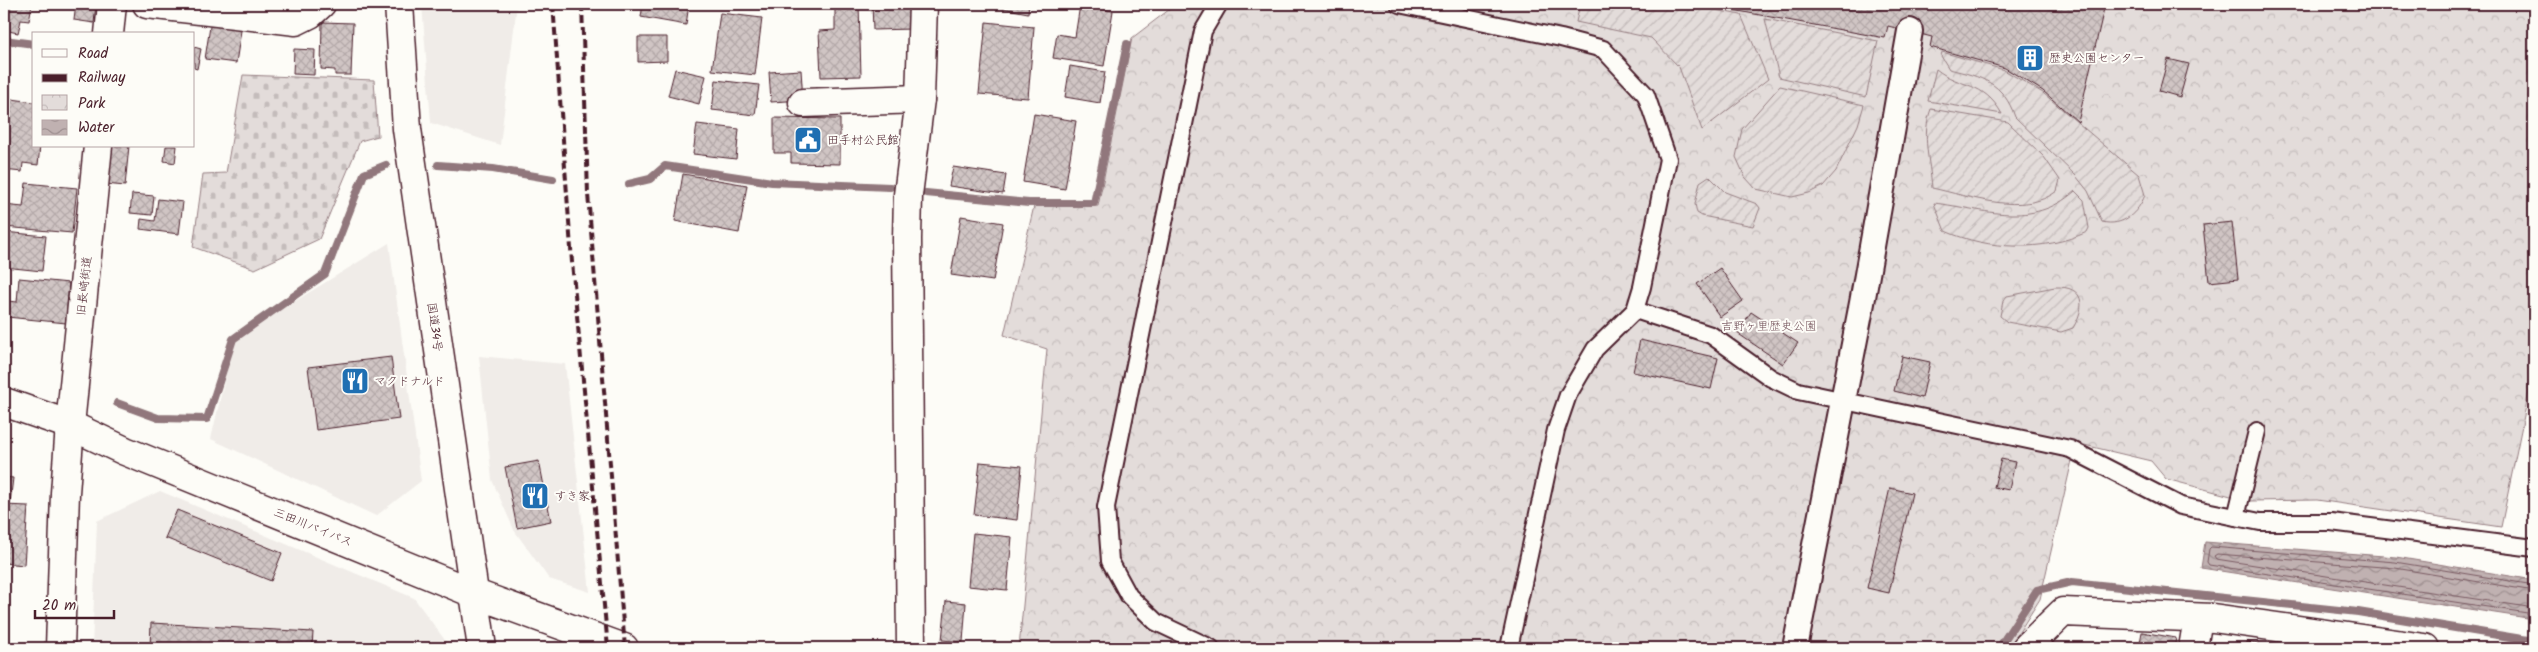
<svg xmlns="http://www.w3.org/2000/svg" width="2538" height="652" font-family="Kalam,'Klee One',sans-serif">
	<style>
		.built { fill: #f0ece8 }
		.cemetery { fill: url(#cemetery-stones); stroke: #967e82 }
		.park { fill: url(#park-crowns); stroke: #967e82 }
		.garden { fill: url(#garden-furrows); stroke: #967e82 }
		.water { fill: url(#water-waves); stroke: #91777b }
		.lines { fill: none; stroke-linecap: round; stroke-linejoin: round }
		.shore { stroke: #795961; stroke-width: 1 }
		.stream { stroke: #91777b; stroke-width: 8 }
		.building { fill: url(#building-cross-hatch); stroke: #4a1f2b }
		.service-casing { stroke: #4a1f2b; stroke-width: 20 }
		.pedestrian-casing { stroke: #4a1f2b; stroke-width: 28 }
		.minor-casing { stroke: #4a1f2b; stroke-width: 31 }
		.tertiary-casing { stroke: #4a1f2b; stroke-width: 31 }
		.trunk-casing { stroke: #4a1f2b; stroke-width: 31 }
		.service { stroke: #fdfcf7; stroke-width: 16 }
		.pedestrian { stroke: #fdfcf7; stroke-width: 24 }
		.minor { stroke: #fdfcf7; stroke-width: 28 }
		.tertiary { stroke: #fdfcf7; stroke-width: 28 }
		.trunk { stroke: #fdfcf7; stroke-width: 28 }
		.rail { stroke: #4a1f2b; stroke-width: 4; stroke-dasharray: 8 4; stroke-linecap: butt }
		.labels { text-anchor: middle; stroke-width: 4; stroke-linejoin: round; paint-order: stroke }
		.poi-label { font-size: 12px; fill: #4a1f2b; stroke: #fdfcf7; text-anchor: start }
		.street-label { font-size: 12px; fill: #4a1f2b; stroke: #fdfcf7 }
		.park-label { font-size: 12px; fill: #704e57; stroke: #fdfcf7 }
	</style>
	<defs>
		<pattern id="cemetery-stones" width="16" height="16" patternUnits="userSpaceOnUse" patternTransform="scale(1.25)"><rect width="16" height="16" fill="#e3dcda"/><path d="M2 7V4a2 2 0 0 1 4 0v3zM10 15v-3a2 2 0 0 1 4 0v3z" fill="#c4bcbb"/></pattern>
		<pattern id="park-crowns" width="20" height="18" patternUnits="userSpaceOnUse" patternTransform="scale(1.25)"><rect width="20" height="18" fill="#e3dcda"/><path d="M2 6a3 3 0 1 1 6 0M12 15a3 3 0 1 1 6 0" fill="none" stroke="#c4bcbb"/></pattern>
		<pattern id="garden-furrows" width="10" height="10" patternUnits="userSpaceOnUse" patternTransform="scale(1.25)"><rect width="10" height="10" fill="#e3dcda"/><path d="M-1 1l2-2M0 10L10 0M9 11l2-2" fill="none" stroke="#c4bcbb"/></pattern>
		<pattern id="water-waves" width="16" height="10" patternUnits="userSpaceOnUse" patternTransform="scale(1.25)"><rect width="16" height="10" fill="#c0b1b1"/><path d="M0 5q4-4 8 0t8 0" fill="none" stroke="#9e8f90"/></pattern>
		<pattern id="building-cross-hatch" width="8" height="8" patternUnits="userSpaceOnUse" patternTransform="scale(1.25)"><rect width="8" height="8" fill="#d0c5c4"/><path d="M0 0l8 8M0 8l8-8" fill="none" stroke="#b4a9a9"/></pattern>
	</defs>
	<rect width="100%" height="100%" fill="#fdfcf7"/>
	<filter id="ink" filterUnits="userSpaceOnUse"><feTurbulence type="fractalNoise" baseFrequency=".02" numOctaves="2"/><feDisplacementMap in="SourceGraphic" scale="10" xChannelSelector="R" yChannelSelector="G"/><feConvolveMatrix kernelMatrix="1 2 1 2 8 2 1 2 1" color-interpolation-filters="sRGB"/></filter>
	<g filter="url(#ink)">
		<g class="built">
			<polygon points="422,4 517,4 500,145 431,123"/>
			<polygon points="389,243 421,481 376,516 211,439 234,339"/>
			<polygon points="479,356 565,364 590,592 549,579 514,530 492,480"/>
			<polygon points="160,491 414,598 447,643 448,648 92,648 97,521"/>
		</g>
		<polygon class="cemetery" points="243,75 374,80 378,136 360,141 319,239 255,269 193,247 203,174 226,173"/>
		<polygon class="park" points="1170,4 2534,4 2534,367 2501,527 2317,500 2250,501 2166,479 2151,461 2076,443 2040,599 2009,648 1019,648 1047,349 1004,335 1034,206 1098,206 1132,38 1170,9"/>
		<g class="garden">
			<polygon points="1580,4 1684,4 1741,15 1768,79 1702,130 1679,67 1651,38 1576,22"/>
			<polygon points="1765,19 1878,41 1866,97 1779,77"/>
			<path d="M 1942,52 L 2004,70 L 2043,93 L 2139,175 L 2145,195 C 2138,213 2123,227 2102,222 L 2088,191 L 2076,176 L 2015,117 C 2003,82 1982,77 1949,69 L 1941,56 Z"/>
			<path d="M 1936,69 C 1961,89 1983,80 2002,114 L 1928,101 Z"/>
			<polygon points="1780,86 1864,105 1858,125 1836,171 1823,186 1809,193 1792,197 1756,189 1745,177 1736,157 1742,129"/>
			<path d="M 1931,109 L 2008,122 L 2044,157 L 2060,180 L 2057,191 C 2024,217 1969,196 1932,188 C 1930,160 1921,136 1931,109 Z"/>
			<polygon points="1709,176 1725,192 1757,204 1760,208 1753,226 1702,216 1697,213 1695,204 1700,182"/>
			<path d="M 2075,191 L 2084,200 L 2089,228 L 2087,232 C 2044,252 1988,250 1945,231 L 1935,206 L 1934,203 C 1986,209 2031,230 2075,191 Z"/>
			<path d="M 2055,287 C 2085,286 2086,306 2073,328 L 2061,332 L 2007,322 L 2000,316 L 2003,301 L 2007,296 Z"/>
		</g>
		<polygon class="water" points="2205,542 2396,557 2534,580 2534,619 2201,568"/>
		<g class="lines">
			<g class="shore">
				<polyline points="2534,585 2395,562 2211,547 2209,549 2207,562 2209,565 2534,614"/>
				<polyline points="2534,591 2395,568 2217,554 2214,556 2216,559 2534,608"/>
			</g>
			<g class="stream">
				<polyline points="4,40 34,44"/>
				<polyline points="438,165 493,169 553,179"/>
				<polyline points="629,184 650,179 665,166 772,182 890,187"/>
				<polyline points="926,193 1029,203 1094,203 1127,44"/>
				<polyline points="117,403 158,418 207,419 233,339 325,274 364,174 386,165"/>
				<polyline points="1999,648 2037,590 2072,582 2358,612 2534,641"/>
			</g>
		</g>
		<g class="building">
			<polygon points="4,4 32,4 29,21 21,20 18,33 4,30"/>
			<polygon points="76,4 96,4 94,23 74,20"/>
			<polygon points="643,4 689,4 686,25 641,17"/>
			<polygon points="835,4 859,4 861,76 821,77 819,31 835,30"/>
			<polygon points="872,4 911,4 912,29 873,30"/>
			<polygon points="981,4 1029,4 1028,13"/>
			<polygon points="1700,4 2105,4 2078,122 2043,91 2005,68 1930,47 1932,37 1888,26 1885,38"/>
			<polygon points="1080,5 1113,11 1104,66 1053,58 1057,34 1075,37"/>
			<polygon points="720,13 762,18 755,75 712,70"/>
			<polygon points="211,20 242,24 236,63 205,59"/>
			<polygon points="322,22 353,23 351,75 335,75 335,70 321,69"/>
			<polygon points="986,22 1034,27 1028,98 979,94"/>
			<polygon points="638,37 667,37 667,61 638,62"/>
			<polygon points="194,47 201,49 197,69 194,68"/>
			<polygon points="294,49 315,50 314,75 293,74"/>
			<polygon points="2168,59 2189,64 2180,97 2159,91"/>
			<polygon points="1070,66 1105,72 1100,103 1065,97"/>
			<polygon points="675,69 706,76 699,104 668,96"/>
			<polygon points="801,70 803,100 771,102 769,72"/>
			<polygon points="716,80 759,85 755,115 712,110"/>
			<polygon points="4,98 34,102 34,146 40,146 38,165 23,163 22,172 4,170"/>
			<polygon points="1034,114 1076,121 1065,189 1023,182"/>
			<polygon points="774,118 840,119 840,164 791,163 791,153 774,153"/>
			<polygon points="697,124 739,129 736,159 693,154"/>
			<polygon points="109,146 129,146 125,186 105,184"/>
			<polygon points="166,146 177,146 175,163 164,161"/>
			<polygon points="953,167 1006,175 1003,194 949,186"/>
			<polygon points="683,174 747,185 739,233 675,221"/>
			<polygon points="26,183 77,188 72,233 4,227 4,205 23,207"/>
			<polygon points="132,194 154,196 152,215 130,213"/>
			<polygon points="158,199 183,202 179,234 140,229 141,219 155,221"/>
			<polygon points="961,216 1003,223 993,281 951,275"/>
			<polygon points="2232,222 2238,279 2209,282 2203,225"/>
			<polygon points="4,232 46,236 42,271 4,267"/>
			<polygon points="1720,268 1743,301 1720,317 1697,284"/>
			<polygon points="19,278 69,283 66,323 7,317 8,301 17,302"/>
			<polygon points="1751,312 1798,343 1783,364 1737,333"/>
			<polygon points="1640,340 1718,358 1711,389 1633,372"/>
			<polygon points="1902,356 1930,362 1922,398 1894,391"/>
			<polygon points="391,357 399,419 316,430 308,367"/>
			<polygon points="2001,459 2015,462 2009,490 1994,487"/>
			<polygon points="539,461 551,521 517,528 505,467"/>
			<polygon points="980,462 1022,466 1017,520 974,515"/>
			<polygon points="4,477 13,478 10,503 4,503"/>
			<polygon points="1890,488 1912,493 1889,593 1867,588"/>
			<polygon points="4,505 28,506 24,565 4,563"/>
			<polygon points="177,510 282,553 271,581 165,538"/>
			<polygon points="973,533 1012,537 1007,590 968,586"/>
			<polygon points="946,601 966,603 963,642 942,640"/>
			<polygon points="151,623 313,632 312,648 150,648"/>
			<polygon points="2142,632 2176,638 2174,648 2139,648"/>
			<polygon points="2247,642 2284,648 2246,648"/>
		</g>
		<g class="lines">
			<defs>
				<g id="service">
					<polyline points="1399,4 1561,38 1603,49 1646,95 1668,159 1642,287 1635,310 1595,349 1568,395 1556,430 1509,648"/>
					<polyline points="1635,310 1711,335 1771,378 1798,391 2070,449 2181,506 2260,522 2331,522 2534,548"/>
					<polyline points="2236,517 2257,431"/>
					<polyline points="1211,648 1156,622 1129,596 1110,561 1106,507 1203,31 1219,4"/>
				</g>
				<polyline id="pedestrian" points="1795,648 1862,303 1910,31"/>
				<g id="minor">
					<polyline points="147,4 296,21 310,14 321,4"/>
					<polyline points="109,34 112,4"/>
					<polyline points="803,103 920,99"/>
					<polyline points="70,425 98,146"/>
					<polyline points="911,648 907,239 908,195 920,99 923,4"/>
					<polyline points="2026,648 2063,612 2213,618 2425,648"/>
					<polyline points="2193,648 2198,618"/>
				</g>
				<polyline id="tertiary" points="60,648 65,493 70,425"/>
				<g id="trunk">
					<polyline points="399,4 407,129 482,648"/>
					<polyline points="4,402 70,425 125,451 473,593 624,648"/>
				</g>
			</defs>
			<use href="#service" class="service-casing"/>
			<use href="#pedestrian" class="pedestrian-casing"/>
			<use href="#minor" class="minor-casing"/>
			<use href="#tertiary" class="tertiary-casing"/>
			<use href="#trunk" class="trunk-casing"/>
			<use href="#service" class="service"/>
			<use href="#pedestrian" class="pedestrian"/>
			<use href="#minor" class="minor"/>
			<use href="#tertiary" class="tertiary"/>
			<use href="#trunk" class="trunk"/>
			<g class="rail">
				<polyline points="553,4 572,262 608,648"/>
				<polyline points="582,4 588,194 625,648"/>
			</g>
		</g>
	</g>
	<defs>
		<symbol id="building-square" viewBox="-11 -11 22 22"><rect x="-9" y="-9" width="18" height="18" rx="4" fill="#1f6fb2" stroke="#fdfcf7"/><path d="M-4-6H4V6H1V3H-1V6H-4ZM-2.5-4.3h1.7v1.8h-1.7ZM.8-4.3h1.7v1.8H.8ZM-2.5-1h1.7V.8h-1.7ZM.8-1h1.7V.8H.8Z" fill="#fff"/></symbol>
		<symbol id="civic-square" viewBox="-11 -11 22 22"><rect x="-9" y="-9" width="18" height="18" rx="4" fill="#1f6fb2" stroke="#fdfcf7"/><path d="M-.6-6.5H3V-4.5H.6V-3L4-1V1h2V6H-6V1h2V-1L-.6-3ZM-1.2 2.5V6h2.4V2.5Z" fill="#fff"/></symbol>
		<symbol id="restaurant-square" viewBox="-11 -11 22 22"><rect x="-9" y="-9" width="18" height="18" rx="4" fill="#1f6fb2" stroke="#fdfcf7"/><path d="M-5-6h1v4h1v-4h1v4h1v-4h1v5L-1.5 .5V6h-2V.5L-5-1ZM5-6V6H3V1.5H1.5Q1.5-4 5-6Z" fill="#fff"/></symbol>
	</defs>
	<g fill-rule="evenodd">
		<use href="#building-square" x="2014" y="42" width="32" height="32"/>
		<use href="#civic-square" x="792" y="124" width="32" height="32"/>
		<use href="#restaurant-square" x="339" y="365" width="32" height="32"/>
		<use href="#restaurant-square" x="519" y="480" width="32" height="32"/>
	</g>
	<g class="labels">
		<g class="poi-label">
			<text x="2049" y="62">歴史公園センター</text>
			<text x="827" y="144">田手村公民館</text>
			<text x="374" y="385">マクドナルド</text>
			<text x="554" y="500">すき家</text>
		</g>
		<g class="street-label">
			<text transform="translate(84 286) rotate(-84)" y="4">旧長崎街道</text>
			<text transform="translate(435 327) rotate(82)" y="4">国道34号</text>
			<text transform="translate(313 527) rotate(22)" y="4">三田川バイパス</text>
		</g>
		<g class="park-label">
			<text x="1769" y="330">吉野ヶ里歴史公園</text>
		</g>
	</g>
	<rect width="2538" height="652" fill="none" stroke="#fdfcf7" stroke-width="20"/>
	<rect x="10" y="10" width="2518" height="632" fill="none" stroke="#4a1f2b" stroke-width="2" filter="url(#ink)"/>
	<rect x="32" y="32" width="162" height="115" fill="#fdfcf7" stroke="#b5a4a5"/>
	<rect x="42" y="49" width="25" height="8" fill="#fdfcf7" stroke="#b5a4a5"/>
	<text x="78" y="58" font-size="15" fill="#4a1f2b">Road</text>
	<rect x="42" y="74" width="25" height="8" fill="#4a1f2b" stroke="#b5a4a5"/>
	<text x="78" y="82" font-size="15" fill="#4a1f2b">Railway</text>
	<rect x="42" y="95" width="25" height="15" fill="url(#park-crowns)" stroke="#b5a4a5"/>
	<text x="78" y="108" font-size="15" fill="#4a1f2b">Park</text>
	<rect x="42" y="120" width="25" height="15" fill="url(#water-waves)" stroke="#b5a4a5"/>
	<text x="78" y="132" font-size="15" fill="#4a1f2b">Water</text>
	<path d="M35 610v8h79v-8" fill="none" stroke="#4a1f2b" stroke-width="2.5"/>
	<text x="42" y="610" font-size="15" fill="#4a1f2b" stroke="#fdfcf7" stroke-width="4" paint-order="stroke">20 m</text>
</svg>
